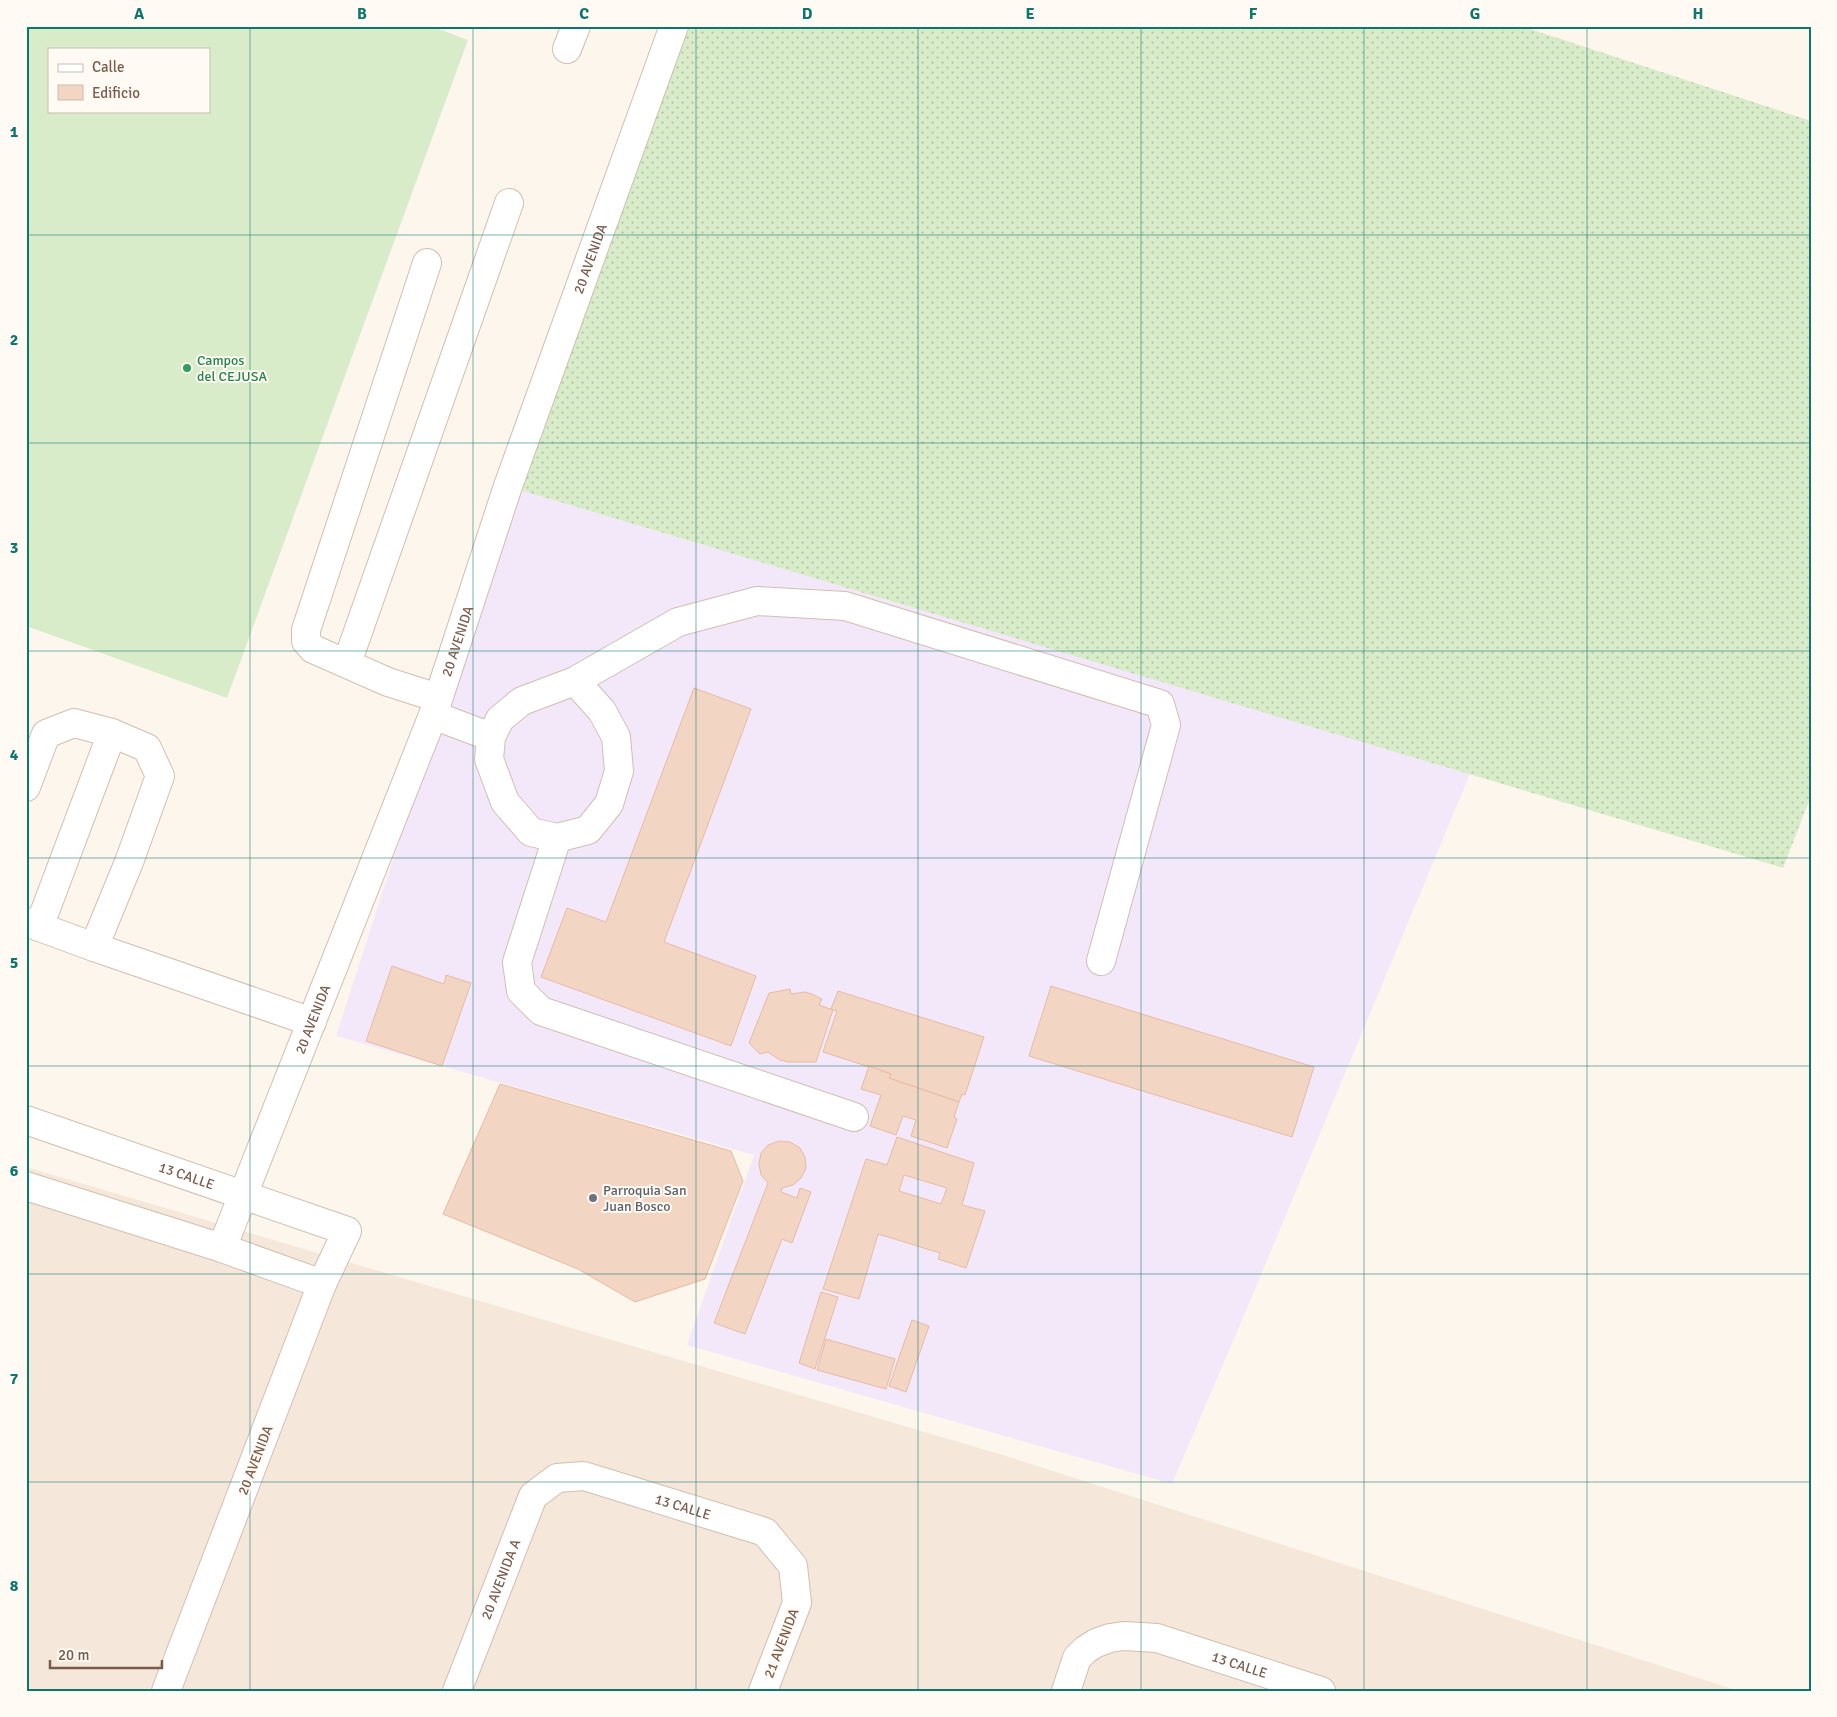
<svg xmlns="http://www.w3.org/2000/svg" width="1837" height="1717" font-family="Signika,sans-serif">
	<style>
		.residential { fill: #f5e8da }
		.education { fill: #f3e8fa }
		.grass { fill: url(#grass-dots) }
		.garden { fill: #d8ecc9; fill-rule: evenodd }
		.building { fill: #f3d5c3; stroke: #e6bba3; fill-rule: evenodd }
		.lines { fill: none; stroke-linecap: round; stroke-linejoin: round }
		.minor-casing { stroke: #d1beb0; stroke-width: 30 }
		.minor { stroke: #fff; stroke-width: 28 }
		.grid { fill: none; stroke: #0f766e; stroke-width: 1; stroke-opacity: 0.55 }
		.leisure-dot { fill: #2e9e5b; stroke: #fffaf3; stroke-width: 2 }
		.worship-dot { fill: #6b7280; stroke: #fffaf3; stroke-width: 2 }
		.labels { text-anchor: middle; stroke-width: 4; stroke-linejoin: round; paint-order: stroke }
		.street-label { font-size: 14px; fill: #7a5c4d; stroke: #fffaf3 }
		.leisure-label { font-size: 14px; fill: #27864d; stroke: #fffaf3; text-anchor: start }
		.worship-label { font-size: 14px; fill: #5b616d; stroke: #fffaf3; text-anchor: start }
		.neatline { fill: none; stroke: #0f766e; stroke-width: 2 }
		.grid-label { font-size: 16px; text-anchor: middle; font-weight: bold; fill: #0f766e }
	</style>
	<defs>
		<pattern id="grass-dots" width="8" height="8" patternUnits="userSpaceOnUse" patternTransform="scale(1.25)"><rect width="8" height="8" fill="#d8ecc9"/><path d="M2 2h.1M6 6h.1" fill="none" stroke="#b4c2a5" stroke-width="1.8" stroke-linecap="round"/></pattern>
	</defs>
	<rect width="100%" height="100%" fill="#fdf6ec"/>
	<polygon class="residential" points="26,1167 1006,1456 1739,1691 26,1691"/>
	<polygon class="education" points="513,488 1470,774 1250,1301 1172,1484 687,1345 754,1155 336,1036"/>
	<polygon class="grass" points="676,26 1521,26 1811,121 1811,796 1783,868 513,488"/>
	<path class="garden" d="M 26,26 L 431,26 L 468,40 L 227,698 L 26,626 ZM 49,49 L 209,49 L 209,111 L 49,111 Z"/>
	<g class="building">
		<polygon points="694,688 751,709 664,942 756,976 731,1046 541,977 567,908 606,922"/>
		<polygon points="392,966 444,984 446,975 471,983 442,1066 366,1041"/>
		<polygon points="1051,986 1314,1067 1292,1137 1029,1056"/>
		<polygon points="790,989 791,994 805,992 812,994 822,999 819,1005 833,1010 816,1062 788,1062 780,1060 768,1052 760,1054 749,1043 769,993"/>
		<polygon points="838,991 984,1037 965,1095 962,1094 959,1102 889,1078 891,1074 823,1052 837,1011 831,1009"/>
		<polygon points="869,1066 891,1074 889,1078 959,1102 954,1117 957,1119 947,1148 911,1136 916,1120 903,1116 896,1135 870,1126 881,1095 861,1089"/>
		<polygon points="500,1084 731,1151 743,1181 705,1279 635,1302 578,1269 443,1214"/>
		<path d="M 897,1137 L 974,1163 L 962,1205 L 985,1211 L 966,1268 L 938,1259 L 940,1253 L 878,1234 L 859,1299 L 823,1289 L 866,1159 L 887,1165 ZM 904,1175 L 947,1188 L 941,1204 L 899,1191 Z"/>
		<polygon points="779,1141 790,1142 800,1148 805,1157 806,1168 801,1178 793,1185 782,1188 781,1192 797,1198 800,1188 811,1192 792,1243 782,1239 745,1334 714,1323 768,1183 761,1175 759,1164 761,1153 768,1145"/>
		<polygon points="821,1292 838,1297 815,1369 799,1363"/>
		<polygon points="912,1320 929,1326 906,1392 889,1386"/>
		<polygon points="826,1339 895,1359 886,1389 817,1370"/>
	</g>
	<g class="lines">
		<defs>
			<g id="minor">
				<polyline points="567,49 576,26"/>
				<polyline points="427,263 306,630 306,641 313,649 388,682 438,698"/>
				<polyline points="347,663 509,203"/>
				<polyline points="575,681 602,711 616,737 619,771 609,804 588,830 557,838 531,832 505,802 489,759 491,737 500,719 522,701 575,681 678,622 757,601 845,606 1160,704 1166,725 1101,961"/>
				<polyline points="433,715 491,737"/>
				<polyline points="26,787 46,734 74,723 112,733 147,748 160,776 129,862 94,947 312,1022"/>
				<polyline points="557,838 517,962 521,991 541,1011 854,1117"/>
				<polyline points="26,922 94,947"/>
				<polyline points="39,927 112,733"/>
				<path id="s1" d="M 26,1120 L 347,1231 L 322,1284 L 166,1691"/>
				<polyline points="26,1186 222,1248 322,1284"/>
				<path id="s2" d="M 222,1248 L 433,715 L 508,486 L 674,26"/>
				<path id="s3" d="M 457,1691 L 533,1496 L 557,1478 L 584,1476 L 765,1532 L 793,1566 L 797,1603 L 763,1691"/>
				<path id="s4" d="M 1066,1691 L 1077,1658 L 1085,1650 L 1096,1643 L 1110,1638 L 1124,1636 L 1157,1638 L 1321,1691"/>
			</g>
		</defs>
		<use href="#minor" class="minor-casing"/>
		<use href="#minor" class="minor"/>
	</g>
	<path class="grid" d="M 250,26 L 250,1691M 473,26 L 473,1691M 696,26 L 696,1691M 918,26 L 918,1691M 1141,26 L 1141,1691M 1364,26 L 1364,1691M 1587,26 L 1587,1691M 26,235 L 1811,235M 26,443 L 1811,443M 26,651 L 1811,651M 26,858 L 1811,858M 26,1066 L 1811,1066M 26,1274 L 1811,1274M 26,1482 L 1811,1482"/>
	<circle class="leisure-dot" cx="187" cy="368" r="5"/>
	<circle class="worship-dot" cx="593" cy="1198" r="5"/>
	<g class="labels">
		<g class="street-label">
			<text dy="5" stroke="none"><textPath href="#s2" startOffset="1056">20 AVENIDA</textPath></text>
			<text dy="5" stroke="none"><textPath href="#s2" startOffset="651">20 AVENIDA</textPath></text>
			<text dy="5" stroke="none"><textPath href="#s2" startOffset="246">20 AVENIDA</textPath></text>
			<text dy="5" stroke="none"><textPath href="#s1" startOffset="170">13 CALLE</textPath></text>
			<text transform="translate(255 1460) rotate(-69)" y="5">20 AVENIDA</text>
			<text dy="5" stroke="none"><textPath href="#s3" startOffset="370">13 CALLE</textPath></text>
			<text dy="5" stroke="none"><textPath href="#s3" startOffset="120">20 AVENIDA A</textPath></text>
			<text transform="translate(781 1643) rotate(-69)" y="5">21 AVENIDA</text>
			<text dy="5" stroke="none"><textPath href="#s4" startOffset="208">13 CALLE</textPath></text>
		</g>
		<g class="leisure-label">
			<text x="197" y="365">Campos<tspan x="197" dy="16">del CEJUSA</tspan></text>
		</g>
		<g class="worship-label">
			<text x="603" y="1195">Parroquia San<tspan x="603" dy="16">Juan Bosco</tspan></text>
		</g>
	</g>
	<rect width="1837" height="1717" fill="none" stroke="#fffaf3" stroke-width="55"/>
	<rect x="48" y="48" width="162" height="65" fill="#fffaf3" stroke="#cabbb1"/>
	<rect x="58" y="64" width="25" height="8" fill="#ffffff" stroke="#cabbb1"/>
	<text x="92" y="72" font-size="15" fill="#7a5c4d">Calle</text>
	<rect x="58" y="85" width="25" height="15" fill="#f3d5c3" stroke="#cabbb1"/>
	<text x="92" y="98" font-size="15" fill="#7a5c4d">Edificio</text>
	<path d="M50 1660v8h112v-8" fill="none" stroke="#7a5c4d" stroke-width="2.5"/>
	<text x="58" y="1660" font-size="15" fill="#7a5c4d" stroke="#fffaf3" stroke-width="4" paint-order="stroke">20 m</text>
	<rect x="28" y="28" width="1782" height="1662" class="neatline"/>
	<g class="grid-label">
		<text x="139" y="19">A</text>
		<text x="362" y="19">B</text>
		<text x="584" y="19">C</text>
		<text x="807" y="19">D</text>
		<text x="1030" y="19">E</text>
		<text x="1253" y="19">F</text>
		<text x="1475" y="19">G</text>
		<text x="1698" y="19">H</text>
		<text x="14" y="137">1</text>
		<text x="14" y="345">2</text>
		<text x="14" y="553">3</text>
		<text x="14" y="760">4</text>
		<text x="14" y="968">5</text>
		<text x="14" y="1176">6</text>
		<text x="14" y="1384">7</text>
		<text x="14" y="1591">8</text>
	</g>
</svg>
